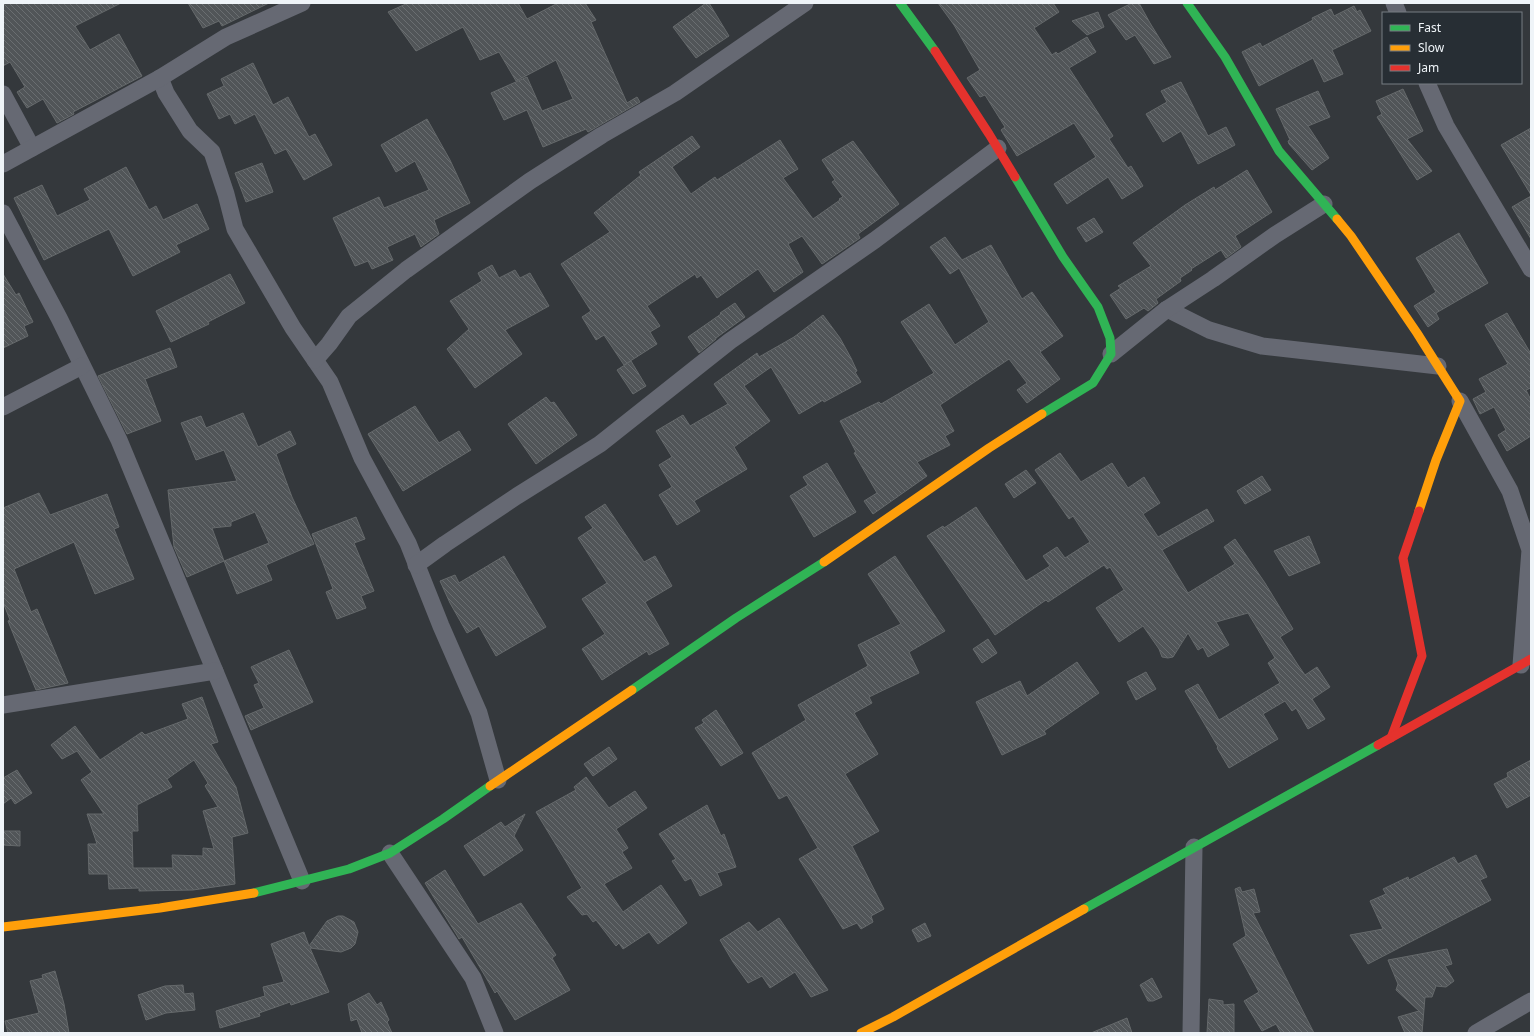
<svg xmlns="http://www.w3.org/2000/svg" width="1534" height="1036" font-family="'Noto Sans',sans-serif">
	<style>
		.building { fill: url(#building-back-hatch); stroke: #65696b; fill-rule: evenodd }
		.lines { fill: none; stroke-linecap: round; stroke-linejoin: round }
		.street { stroke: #666973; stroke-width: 17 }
		.fast { stroke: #30b455; stroke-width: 9 }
		.slow { stroke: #ff9f0a; stroke-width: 9 }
		.jam { stroke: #e5322d; stroke-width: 9 }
	</style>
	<defs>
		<pattern id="building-back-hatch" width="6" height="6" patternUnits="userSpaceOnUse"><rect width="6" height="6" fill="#515558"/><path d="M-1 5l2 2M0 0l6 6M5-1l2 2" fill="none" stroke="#6a6e71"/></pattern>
	</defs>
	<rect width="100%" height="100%" fill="#34383c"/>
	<g class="building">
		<polygon points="3,3 121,3 75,26 90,50 119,34 142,76 73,112 74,114 57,123 43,99 27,108 17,92 25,87 10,62 3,66"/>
		<polygon points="188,3 269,3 222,26 219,21 203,28"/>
		<polygon points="408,3 518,3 527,19 558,3 585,3 596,20 591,22 627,103 637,97 640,102 588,132 586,129 543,147 527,110 504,120 491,93 527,77 542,111 573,99 556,60 516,81 499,52 480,60 463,27 416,51 388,12"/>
		<polygon points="706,3 709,3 729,36 696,58 673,27"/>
		<polygon points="938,3 1053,3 1059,12 1034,28 1052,55 1056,52 1058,54 1087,37 1096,52 1069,68 1113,136 1109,139 1128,168 1131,166 1143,186 1122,199 1108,177 1067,204 1054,184 1096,157 1074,123 1017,156 1001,130 1005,127 985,95 980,97 967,78 980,70 954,25"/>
		<polygon points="1132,3 1139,3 1150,23 1171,57 1154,64 1135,35 1126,40 1108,15"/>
		<polygon points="1354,6 1357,12 1360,10 1371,31 1332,50 1343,74 1324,82 1313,58 1259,86 1242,52 1260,43 1262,47 1313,20 1312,18 1331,9 1334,16"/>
		<polygon points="1098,12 1104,27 1087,35 1072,21"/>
		<polygon points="253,63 273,105 288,97 309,137 315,134 332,165 304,180 286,149 275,154 255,114 235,124 230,114 219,119 207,94 224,86 221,79"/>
		<polygon points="1181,82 1208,136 1226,127 1235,145 1198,164 1181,131 1163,142 1146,114 1167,102 1161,91"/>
		<polygon points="1403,89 1423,131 1407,139 1432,171 1417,180 1377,117 1382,114 1376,101"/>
		<polygon points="1318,91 1330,117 1308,126 1329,158 1312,170 1289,144 1288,141 1290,140 1276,109"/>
		<polygon points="427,119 450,160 470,203 434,220 439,234 422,246 421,247 415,234 387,247 393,260 372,269 368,261 355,266 333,218 379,197 384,208 429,190 415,161 396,172 381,145"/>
		<polygon points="1531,128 1531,195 1501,145"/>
		<polygon points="692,136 700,147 672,167 691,194 715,177 717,180 780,140 798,169 783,178 813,219 840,200 839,199 843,197 832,182 835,180 822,160 853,141 899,204 858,234 860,238 822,264 802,236 788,244 803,272 774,292 758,269 717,298 701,275 697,278 695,274 647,306 660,326 650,332 657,344 624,365 604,335 596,340 582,317 591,311 561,264 610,232 594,213 641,175 639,172"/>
		<polygon points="262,163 273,192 246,202 235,173"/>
		<polygon points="126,167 149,210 156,206 163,220 197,204 209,229 176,245 180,252 133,276 109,229 44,260 14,198 42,185 57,216 90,200 84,189"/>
		<polygon points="1247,170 1272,212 1235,236 1241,247 1226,258 1221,250 1191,269 1192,270 1180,278 1181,281 1156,299 1158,303 1148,311 1144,308 1126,319 1110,295 1121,288 1118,286 1151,266 1133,243 1185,205 1214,187 1215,190"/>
		<polygon points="1531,196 1531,239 1512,207"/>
		<polygon points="1094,218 1103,232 1086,242 1077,228"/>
		<polygon points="1459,233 1488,283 1436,313 1439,319 1428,327 1414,306 1436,292 1416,258"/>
		<polygon points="945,237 962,260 991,245 1022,299 1032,292 1063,336 1040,352 1060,379 1027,403 1017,390 1027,383 1009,359 940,405 954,431 945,436 950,445 917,462 927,476 873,514 864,501 877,493 854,453 856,452 840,421 879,402 881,404 934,373 901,322 929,304 955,345 989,322 959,268 950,274 930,247"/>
		<polygon points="492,265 499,278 515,270 520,278 530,273 549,306 505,330 522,354 475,388 447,349 469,329 450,301 482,281 478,273"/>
		<polygon points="3,274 16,295 19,293 33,322 24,326 28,336 3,348"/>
		<polygon points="230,274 245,303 208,322 209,324 171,342 156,311"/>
		<polygon points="735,303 745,317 716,338 716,339 699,353 688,337 721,314 720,313"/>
		<polygon points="1507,313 1531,354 1531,388 1526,390 1531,400 1531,436 1507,451 1498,435 1506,430 1494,407 1480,414 1473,399 1486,392 1479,379 1508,364 1485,325"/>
		<polygon points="823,315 840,338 851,358 857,371 855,372 861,382 824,402 823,400 799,414 771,367 744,386 770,421 734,447 747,469 694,501 700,511 677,525 659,495 672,487 659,465 672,457 656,431 683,415 690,426 728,404 714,384 757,353 759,357 794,337"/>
		<polygon points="170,348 177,367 145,379 161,421 127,434 98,376"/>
		<polygon points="631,361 646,386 633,394 617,370"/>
		<polygon points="546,397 551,403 554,402 577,435 536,464 508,424"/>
		<polygon points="415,406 439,443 459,431 471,450 403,491 368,434"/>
		<path d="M 243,413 L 258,447 L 290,431 L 296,444 L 276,454 L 292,497 L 314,544 L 266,565 L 272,580 L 237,594 L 224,561 L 187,577 L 174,547 L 168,490 L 237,481 L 224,450 L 196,460 L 181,423 L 201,416 L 206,428 ZM 255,512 L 269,543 L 224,561 L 212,528 L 231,526 L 231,522 Z"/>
		<polygon points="1060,453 1081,482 1112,463 1128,488 1144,477 1160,503 1143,514 1158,537 1207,509 1214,521 1162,550 1188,593 1235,564 1224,547 1235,539 1265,583 1293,629 1280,637 1298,665 1305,675 1317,667 1330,687 1312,699 1325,719 1308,729 1296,708 1292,711 1285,701 1263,714 1278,739 1229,768 1217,748 1218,747 1185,691 1198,684 1219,720 1280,683 1268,663 1275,658 1248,613 1216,622 1229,645 1208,657 1203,647 1198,650 1188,633 1173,657 1168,658 1162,657 1159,649 1143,626 1119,642 1096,608 1124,590 1110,567 1107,569 1104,565 1048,602 1046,600 995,635 927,536 943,526 944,528 976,507 1026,581 1050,566 1043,556 1057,547 1065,558 1090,542 1073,516 1069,519 1035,470"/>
		<polygon points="827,463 856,512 814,537 790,496 808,485 803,477"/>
		<polygon points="1026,470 1036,483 1014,498 1005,484"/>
		<polygon points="1262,476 1271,490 1245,504 1237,491"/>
		<polygon points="39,493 50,515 107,494 119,527 114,529 134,579 95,594 74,542 14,569 31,612 37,609 68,683 36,690 8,621 10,620 3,602 3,508"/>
		<polygon points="605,504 644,562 655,556 672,586 645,602 669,644 649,655 647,651 602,680 582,649 605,634 582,599 607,583 578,538 593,528 585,517"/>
		<polygon points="356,517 365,539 354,543 374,591 361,596 366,608 337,619 326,592 333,589 312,534"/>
		<polygon points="1309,536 1320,563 1289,576 1274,551"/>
		<polygon points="504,556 546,627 496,656 479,626 467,633 450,603 440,581 455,575 459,583"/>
		<polygon points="895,556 945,631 909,652 919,673 869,697 872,703 854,713 878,754 845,774 879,831 852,846 884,909 871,916 873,922 861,929 857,923 843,929 799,859 818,848 787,795 779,799 752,753 806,720 798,705 868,666 858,645 901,624 868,574"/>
		<polygon points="988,639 997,653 982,663 973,649"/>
		<polygon points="289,650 313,702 251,730 245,716 264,708 254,685 259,683 251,667"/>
		<polygon points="1077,662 1099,693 1044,731 1046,734 1002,755 976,702 1020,681 1027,696"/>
		<polygon points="1146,672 1156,689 1136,700 1127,682"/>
		<path d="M 202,697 L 218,742 L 211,744 L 236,787 L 248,833 L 232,837 L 235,884 L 193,890 L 139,891 L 139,888 L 109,889 L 108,874 L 89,874 L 88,844 L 97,844 L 87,814 L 104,814 L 81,780 L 92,772 L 77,751 L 62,759 L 51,745 L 75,726 L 100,760 L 142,732 L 145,735 L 188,719 L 182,704 ZM 194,760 L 208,783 L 205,786 L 218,807 L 203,811 L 214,849 L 203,848 L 203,856 L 172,855 L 173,868 L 133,868 L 132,831 L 138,831 L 137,805 L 172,787 L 167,779 Z"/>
		<polygon points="716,710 743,753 721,766 695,728 704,723 702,720"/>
		<polygon points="609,747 617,759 593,776 584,764"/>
		<polygon points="1531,760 1531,795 1507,808 1494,784 1508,777 1507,773"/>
		<polygon points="17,770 32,793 15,804 11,798 3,804 3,778"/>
		<polygon points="586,777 609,808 635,791 647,808 616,829 628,848 622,852 632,868 604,884 623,912 661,885 687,923 658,944 649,932 623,949 619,943 616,946 596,920 593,922 587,914 582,915 567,897 582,888 536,812 576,790 574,787"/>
		<polygon points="707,805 721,836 724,834 736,867 717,873 722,885 700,896 691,878 685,881 672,861 676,859 659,834"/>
		<polygon points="525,814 514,836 523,850 484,876 464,846 501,822 505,827"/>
		<polygon points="3,831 20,831 20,846 3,845"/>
		<polygon points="1476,855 1487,877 1480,880 1491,900 1368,964 1350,935 1383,929 1370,901 1386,894 1383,889 1408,877 1409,880 1454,857 1458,864"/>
		<polygon points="445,870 478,924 521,903 556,955 552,958 570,990 515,1020 497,991 495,993 462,937 459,939 458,937 425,883"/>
		<polygon points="1240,887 1242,892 1254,889 1260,912 1253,913 1314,1033 1281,1033 1276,1024 1262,1031 1244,1001 1259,992 1233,944 1246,936 1235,889"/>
		<polygon points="338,916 343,916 354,922 358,932 355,944 351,948 341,952 310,948 329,992 291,1005 290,1002 259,1013 260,1016 220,1028 216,1011 265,996 263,987 284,982 271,944 304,932 309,946 327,921"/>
		<polygon points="779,918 828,990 811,997 795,972 770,988 762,976 748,983 733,962 720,940 749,922 758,932"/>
		<polygon points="925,923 931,936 918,942 912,930"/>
		<polygon points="1447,949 1452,964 1445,966 1454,981 1446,987 1436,986 1432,997 1425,997 1422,1033 1405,1033 1398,1017 1419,1011 1396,990 1398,984 1388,960"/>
		<polygon points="55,971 64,1004 69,1033 8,1033 5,1021 39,1013 30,981 43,978 42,975"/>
		<polygon points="1152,978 1162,997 1153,1001 1148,1001 1140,985"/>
		<polygon points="183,985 184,994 193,993 195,1010 166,1013 146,1020 138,995 165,986"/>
		<polygon points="369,993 377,1005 381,1002 389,1020 387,1022 392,1033 362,1033 357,1019 351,1021 348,1004"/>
		<polygon points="1209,999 1223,1001 1223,1005 1234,1004 1234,1033 1207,1033"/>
		<polygon points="1127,1018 1132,1033 1091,1033"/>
	</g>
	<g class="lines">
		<g class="street">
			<polyline points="1394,3 1398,13"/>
			<polyline points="160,78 166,93 190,131 212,152 226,194 235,229 293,328 330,382 362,458 408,543 441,626 479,713 498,780"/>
			<polyline points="1427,83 1446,126 1531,269"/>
			<polyline points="3,94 32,148"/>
			<polyline points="3,164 160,78 226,37 302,3"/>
			<polyline points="3,213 59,318 119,440 302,881"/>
			<polyline points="1167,309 1209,330 1262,346 1438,366"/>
			<polyline points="1111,354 1167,309 1213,279 1275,235 1324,204"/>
			<polyline points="315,360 329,344 349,316 406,270 530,181 602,135 675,93 805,3"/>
			<polyline points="1460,401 1510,491 1530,550 1521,665"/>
			<polyline points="3,407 82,366"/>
			<polyline points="416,565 445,544 517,496 600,444 730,341 875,240 998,148"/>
			<polyline points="3,705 215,671"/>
			<polyline points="390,853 473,978 495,1033"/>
			<polyline points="1191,1033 1194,847"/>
			<polyline points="1476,1033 1531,1001"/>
		</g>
		<g class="fast">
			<polyline points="900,3 935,51"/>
			<polyline points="1187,3 1225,57 1279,151 1337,219"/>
			<polyline points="1015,177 1063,257 1098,307 1110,338 1111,354 1093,383 1042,414"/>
			<polyline points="632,690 736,618 824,562"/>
			<polyline points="254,893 349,869 390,853 443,819 490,786"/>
			<polyline points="1084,909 1378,745"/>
		</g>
		<g class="slow">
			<polyline points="1337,219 1351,236 1417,333 1460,401 1436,460 1419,511"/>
			<polyline points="824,562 989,448 1042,414"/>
			<polyline points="490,786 632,690"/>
			<polyline points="3,927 160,908 254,893"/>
			<polyline points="861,1033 893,1017 1084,909"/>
		</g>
		<g class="jam">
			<polyline points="935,51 989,134 1015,177"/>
			<polyline points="1391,738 1422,656 1403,558 1419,511"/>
			<polyline points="1378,745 1531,659"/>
		</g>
	</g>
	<rect width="1534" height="1036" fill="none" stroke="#eff4f8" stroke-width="8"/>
	<rect x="1382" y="12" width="140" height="72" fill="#272e34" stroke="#777d82"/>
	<rect x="1390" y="25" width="20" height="6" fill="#30b455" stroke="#777d82"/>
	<text x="1418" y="32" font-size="12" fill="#eff4f8">Fast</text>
	<rect x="1390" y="45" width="20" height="6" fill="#ff9f0a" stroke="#777d82"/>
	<text x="1418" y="52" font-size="12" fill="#eff4f8">Slow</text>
	<rect x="1390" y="65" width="20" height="6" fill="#e5322d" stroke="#777d82"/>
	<text x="1418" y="72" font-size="12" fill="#eff4f8">Jam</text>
</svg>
